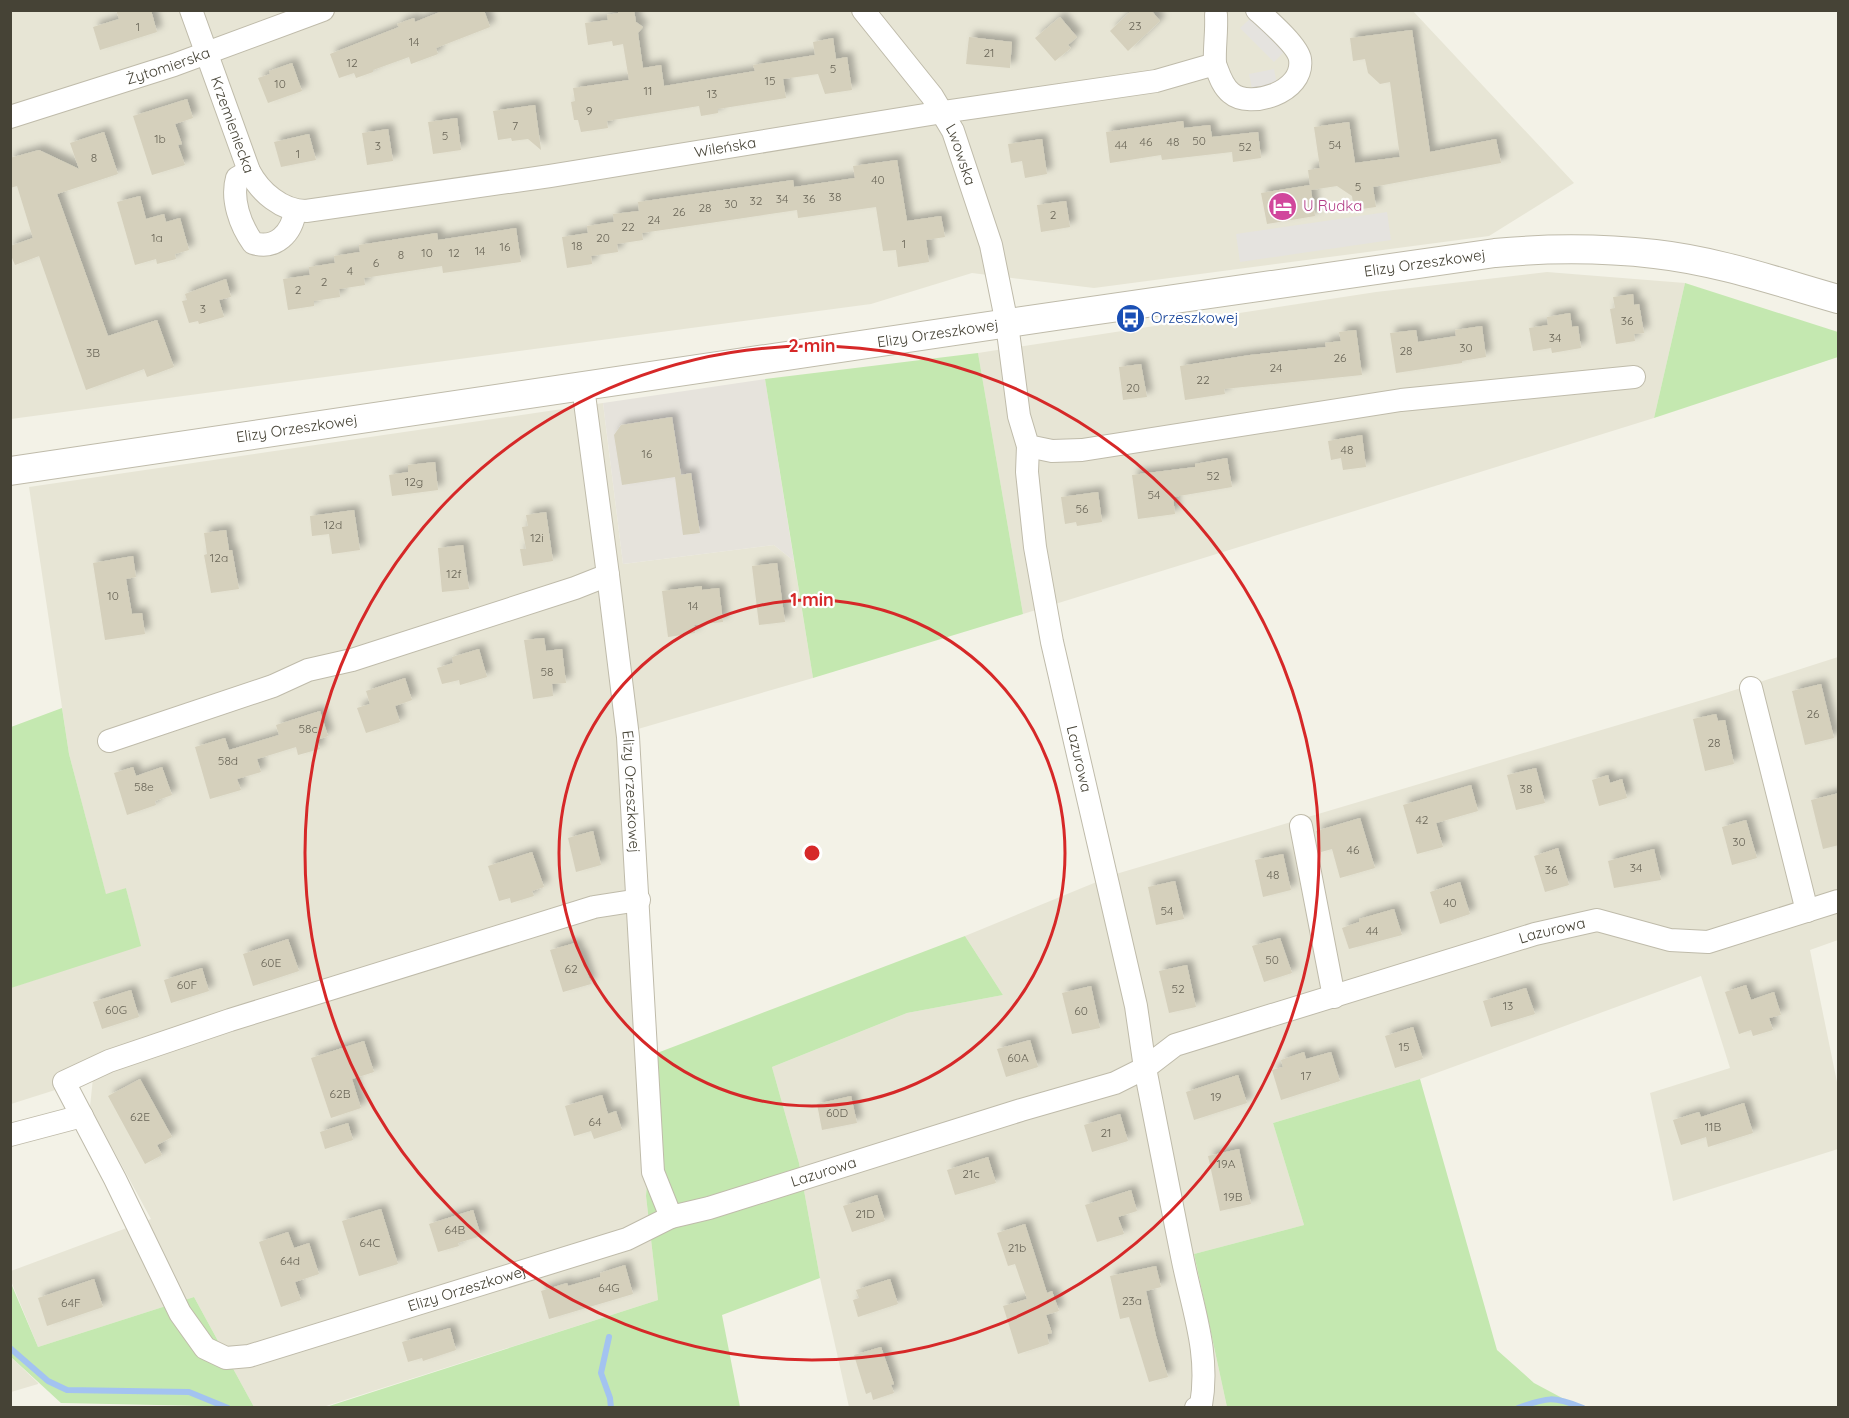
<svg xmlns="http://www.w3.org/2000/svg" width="1849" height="1418" font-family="Quicksand,sans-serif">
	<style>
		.residential { fill: #e7e5d5 }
		.industrial { fill: #e6e3dc }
		.green { fill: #c4e8b0 }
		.parking { fill: #e5e3df }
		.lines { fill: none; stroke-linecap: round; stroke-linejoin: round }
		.stream { stroke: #a3c3f0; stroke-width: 6 }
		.building { fill: #d5d0bc; filter: url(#shadow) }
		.minor-casing { stroke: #bfbbaa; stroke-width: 24 }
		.tertiary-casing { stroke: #bfbbaa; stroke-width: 30 }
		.minor { stroke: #fff; stroke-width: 22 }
		.tertiary { stroke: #fff; stroke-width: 28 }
		.ring { fill: none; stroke: #d62828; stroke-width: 3 }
		.labels { text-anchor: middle; stroke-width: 4.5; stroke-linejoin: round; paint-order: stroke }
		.number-label { font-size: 12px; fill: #6a6658 }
		.street-label { font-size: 15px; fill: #464336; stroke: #fff }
		.hotel-label { font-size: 15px; fill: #b23c85; stroke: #fff; text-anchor: start }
		.transit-label { font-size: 15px; fill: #164399; stroke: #fff; text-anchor: start }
		.centre { fill: #d62828; stroke: #fff; stroke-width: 3 }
		.ring-label { font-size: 18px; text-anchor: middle; font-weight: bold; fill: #d62828; stroke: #fff; stroke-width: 4.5; stroke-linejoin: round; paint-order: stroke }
	</style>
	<defs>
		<filter id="shadow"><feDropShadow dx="5.5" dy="-5.5" stdDeviation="3" flood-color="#0004"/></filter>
	</defs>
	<rect width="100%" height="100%" fill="#f3f2e7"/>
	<g class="residential">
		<polygon points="10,11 1413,11 1574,183 1489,236 1094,288 972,273 871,304 11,419"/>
		<polygon points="1547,272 1685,283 1654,418 1023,614 978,353 1376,292"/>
		<polygon points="603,403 623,564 774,545 794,561 813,678 638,729 657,1053 646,1196 658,1300 323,1407 254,1407 194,1297 38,1347 11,1281 11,1271 151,1219 90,1107 93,1078 11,1104 10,988 140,945 126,888 106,895 69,754 29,487"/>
		<polygon points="1838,657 1838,940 1810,950 1838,1087 1838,1149 1673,1201 1650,1093 1730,1068 1701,976 1420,1079 1273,1123 1304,1225 1194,1254 1227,1407 849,1407 820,1278 799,1163 772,1067 907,1013 1003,995 965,936 1116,874 1719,695"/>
		<polygon points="11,1357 38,1383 38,1384 11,1392"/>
	</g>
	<polygon class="industrial" points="765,379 794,561 774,545 623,564 603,403"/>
	<g class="green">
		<polygon points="1685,283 1838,332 1838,357 1654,418"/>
		<polygon points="978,353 1023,614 813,678 765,379"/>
		<polygon points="62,708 69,754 106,894 126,888 141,946 11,988 11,727"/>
		<polygon points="965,936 1003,995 907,1013 772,1067 799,1163 820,1278 722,1315 740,1407 323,1408 658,1300 646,1196 657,1053"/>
		<polygon points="1420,1079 1497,1350 1534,1383 1579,1407 1227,1407 1194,1254 1304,1225 1273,1123"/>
		<polygon points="10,1281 38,1347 194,1297 254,1407 61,1403 11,1357"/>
	</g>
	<g class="parking">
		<polygon points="1252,17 1285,51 1274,62 1240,28"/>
		<polygon points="1274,69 1277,84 1252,89 1249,74"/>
		<polygon points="1387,212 1391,240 1240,262 1236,234"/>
	</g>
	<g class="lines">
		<g class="stream">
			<polyline points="609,1337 601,1373 610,1398 611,1408"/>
			<polyline points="10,1348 48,1381 67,1390 189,1392 228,1408"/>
			<path d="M 1518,1408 C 1548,1397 1553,1396 1583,1408"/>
		</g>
	</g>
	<g class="building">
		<polygon points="116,10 151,10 157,32 100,50 93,27 119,19"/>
		<polygon points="445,10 484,10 490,27 436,48 438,54 411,64 409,57 373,70 373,72 356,78 354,73 339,78 330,54 399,27 397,24 414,18 415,22"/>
		<polygon points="618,10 634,10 636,22 643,27 638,33 643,68 661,65 664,86 755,71 753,65 815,55 813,42 833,38 836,59 847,57 852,90 825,94 818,74 783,79 786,98 718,109 718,113 701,116 699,106 607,121 608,128 581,132 578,120 574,120 571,102 575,101 573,88 629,80 623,44 613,46 612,41 588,45 585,23 608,20 607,15 618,13"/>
		<polygon points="1132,10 1151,10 1160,21 1128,51 1110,31"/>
		<polygon points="1060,17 1077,37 1068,45 1071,48 1055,61 1035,38"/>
		<polygon points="1412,30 1430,152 1496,139 1501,163 1373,187 1376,207 1354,210 1352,196 1337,186 1311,190 1315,216 1267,224 1261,193 1310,185 1308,170 1320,168 1314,127 1349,122 1355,163 1400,157 1390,82 1380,84 1368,73 1365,59 1353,61 1350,38"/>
		<polygon points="969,37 1012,42 1010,68 966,64"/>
		<polygon points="292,63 302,91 268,103 258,78 270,74 269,71"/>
		<polygon points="187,99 193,118 175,124 182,144 178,145 185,165 152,175 133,116"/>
		<polygon points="535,105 541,150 528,139 512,141 511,138 498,140 493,111"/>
		<polygon points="457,118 461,150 433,154 428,122"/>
		<polygon points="1183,121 1184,128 1210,125 1212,137 1258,132 1261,158 1233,162 1232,152 1162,160 1161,155 1110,163 1106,132"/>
		<polygon points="388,129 393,161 367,165 362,133"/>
		<polygon points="104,132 118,174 57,194 108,336 157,320 174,367 147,377 144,369 86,390 39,256 15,265 10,253 10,246 33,238 17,186 10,188 10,158 39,150 79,169 70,143"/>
		<polygon points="309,134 316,160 281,167 274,142"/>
		<polygon points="1042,139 1047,174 1025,178 1022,161 1011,163 1008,144"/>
		<polygon points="897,160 907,221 941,216 945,237 926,240 929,262 898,267 896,250 883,251 876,207 798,218 797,210 642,233 643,240 617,244 618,252 591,256 592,264 567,268 562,237 588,233 587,226 614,222 613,214 639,211 638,202 793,180 794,187 855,178 853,166"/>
		<polygon points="140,196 146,219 164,214 166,222 180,218 189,250 175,254 176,259 157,264 156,259 135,265 117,202"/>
		<polygon points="1066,201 1070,227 1041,232 1037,205"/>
		<polygon points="516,228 521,262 443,273 442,266 364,278 365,285 339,289 340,297 314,301 314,306 288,310 283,279 310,275 309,267 335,263 334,256 360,252 359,245 437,233 438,240"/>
		<polygon points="226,279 231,297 219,300 224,317 199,324 198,321 189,323 182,301 187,300 185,294"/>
		<polygon points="1633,294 1634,305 1639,304 1644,333 1634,334 1635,341 1616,344 1610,309 1615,308 1613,297"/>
		<polygon points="1570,313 1572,327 1578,326 1581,348 1552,353 1551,348 1533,351 1529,328 1548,325 1547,317"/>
		<polygon points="1482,326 1486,357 1462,361 1462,363 1396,373 1390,333 1416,330 1418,342 1456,336 1455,330"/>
		<polygon points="1356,330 1362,375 1224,389 1225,394 1185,400 1180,366 1250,355 1326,347 1325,343 1341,341 1339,332"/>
		<polygon points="1141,364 1147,397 1123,400 1119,367"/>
		<polygon points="672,417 681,475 691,473 700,533 683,535 675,477 622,485 614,435 621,425"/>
		<polygon points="1362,435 1366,467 1343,470 1341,458 1331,460 1328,441"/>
		<polygon points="1227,458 1232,487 1173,497 1175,514 1138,519 1132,475 1195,467 1195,464"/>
		<polygon points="435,462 438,490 392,496 389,475 408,472 408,465"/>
		<polygon points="1098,492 1102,522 1077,526 1076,522 1065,524 1061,497"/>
		<polygon points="354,510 360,550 332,554 329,534 312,536 310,516"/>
		<polygon points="546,512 553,561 523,566 520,549 526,549 522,527 528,526 526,515"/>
		<polygon points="226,530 229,550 232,550 239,589 211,593 204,555 207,554 204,533"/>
		<polygon points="463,545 469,589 442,592 438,548"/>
		<polygon points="133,556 136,577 126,579 132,614 142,613 145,634 105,640 93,563"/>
		<polygon points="777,563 785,622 759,625 752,566"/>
		<polygon points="702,586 702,590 719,588 723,622 694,625 695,633 668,637 662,591"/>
		<polygon points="544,638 546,651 562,649 566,683 552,684 553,696 533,699 524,640"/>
		<polygon points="479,649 487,677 460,685 459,680 442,684 437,668 453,663 452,657"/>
		<polygon points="405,678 412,700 395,706 400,722 366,733 357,708 370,704 366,691"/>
		<polygon points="1821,684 1834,738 1805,745 1792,691"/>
		<polygon points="320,711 328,736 317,740 320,749 298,755 296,747 257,759 261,772 237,779 241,790 210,799 195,747 225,738 229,750 279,735 276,725"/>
		<polygon points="1716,714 1718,721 1725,720 1734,764 1705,771 1693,719"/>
		<polygon points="133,767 136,776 162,767 172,795 155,801 156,805 127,815 114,773"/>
		<polygon points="1536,768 1545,803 1516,810 1507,775"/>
		<polygon points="1608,775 1610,783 1622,779 1627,798 1599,806 1592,780"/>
		<polygon points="1471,785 1478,811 1436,823 1443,847 1417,854 1403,805"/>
		<polygon points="1839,793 1839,845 1823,849 1811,800"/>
		<polygon points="1360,818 1375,868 1340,878 1332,849 1321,852 1316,831"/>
		<polygon points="1746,820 1757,858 1732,865 1722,827"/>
		<polygon points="593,831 601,865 576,872 568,838"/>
		<polygon points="1558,848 1569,885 1545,892 1534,856"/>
		<polygon points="1654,849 1661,880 1614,888 1608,861"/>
		<polygon points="532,852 544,887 532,891 534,896 511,903 510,898 499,901 488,866"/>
		<polygon points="1283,854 1291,890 1263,897 1255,860"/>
		<polygon points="1175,881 1184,919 1156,925 1148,887"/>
		<polygon points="1460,882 1470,914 1440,924 1430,892"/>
		<polygon points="1394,909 1402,935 1349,949 1342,928 1359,922 1359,919"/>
		<polygon points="1280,938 1292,973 1264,982 1252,946"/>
		<polygon points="288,939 299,971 253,986 243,954"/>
		<polygon points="575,943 579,954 581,954 591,984 563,992 550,950"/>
		<polygon points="1187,965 1196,1007 1169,1013 1159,971"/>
		<polygon points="202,968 209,991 171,1003 164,980"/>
		<polygon points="1746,985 1751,1000 1774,992 1781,1015 1769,1018 1773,1030 1753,1036 1751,1030 1739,1034 1725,992"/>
		<polygon points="1091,986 1100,1028 1072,1034 1062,993"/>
		<polygon points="1526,988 1535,1014 1491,1027 1483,1001"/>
		<polygon points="131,990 139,1017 102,1029 93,1002"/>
		<polygon points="1413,1027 1423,1059 1395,1068 1385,1036"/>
		<polygon points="1030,1040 1038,1067 1006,1077 997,1049"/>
		<polygon points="364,1041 374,1072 352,1079 361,1108 331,1118 311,1058"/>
		<polygon points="1304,1052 1306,1059 1331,1052 1340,1081 1281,1100 1272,1070 1283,1067 1281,1060"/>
		<polygon points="1238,1075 1247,1103 1194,1120 1186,1092"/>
		<polygon points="140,1079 172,1137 157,1145 162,1155 145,1164 108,1096"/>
		<polygon points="602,1095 608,1114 616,1111 622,1130 594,1139 591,1131 574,1136 565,1106"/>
		<polygon points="851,1096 857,1123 822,1130 817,1104"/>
		<polygon points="1744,1103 1753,1133 1708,1147 1706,1137 1681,1145 1673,1120 1699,1112 1701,1117"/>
		<polygon points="1120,1114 1128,1141 1092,1152 1084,1125"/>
		<polygon points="348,1123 353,1140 325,1149 320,1132"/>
		<polygon points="1239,1149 1251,1204 1220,1211 1208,1156"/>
		<polygon points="988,1157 996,1183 955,1195 947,1170"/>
		<polygon points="1131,1190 1137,1211 1118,1217 1124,1234 1097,1242 1085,1205"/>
		<polygon points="877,1195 885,1221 852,1232 843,1206"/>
		<polygon points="381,1209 398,1264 359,1276 342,1221"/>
		<polygon points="473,1210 481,1236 458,1243 459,1246 438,1252 429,1224"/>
		<polygon points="1025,1224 1047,1293 1052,1291 1059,1311 1046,1315 1052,1333 1047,1334 1049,1344 1018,1354 1003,1306 1027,1299 1015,1264 1008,1266 997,1233"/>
		<polygon points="288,1232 294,1248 309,1243 319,1274 295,1282 301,1300 281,1307 259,1242"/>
		<polygon points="625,1265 633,1294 549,1319 541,1291 567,1283 568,1286 600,1277 600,1273"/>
		<polygon points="1156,1266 1161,1287 1146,1291 1156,1336 1168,1377 1149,1382 1129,1317 1120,1319 1110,1276"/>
		<polygon points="94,1279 103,1307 47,1326 38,1298"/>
		<polygon points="890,1279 898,1304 858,1317 853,1300 859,1298 856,1290"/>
		<polygon points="450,1328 456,1350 423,1361 422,1358 408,1362 402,1342"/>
		<polygon points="881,1347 894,1384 891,1385 894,1393 873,1400 871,1392 866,1394 854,1355"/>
	</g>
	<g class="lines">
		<defs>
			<g id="minor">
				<path id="s1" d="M 191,10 L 249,171 C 260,192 282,211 306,211 L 550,176 L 943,112 L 1156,81 L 1215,64 C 1219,74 1222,86 1231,93 C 1249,109 1305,93 1300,59 C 1298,46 1268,20 1257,10"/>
				<path id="s2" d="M 863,10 L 932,96 L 953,131 L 991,245 L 1007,324 L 1019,416 L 1028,446 L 1052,451 L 1082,450 L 1401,400 L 1634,377"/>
				<path d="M 1215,64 C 1214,48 1217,32 1216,15"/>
				<path id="s3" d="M 10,117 L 174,65 L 323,10"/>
				<path d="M 249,171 L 237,178 C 231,199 240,225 253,243 C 276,250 292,233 295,211"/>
				<path id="s4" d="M 1028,446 L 1027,472 L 1035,547 L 1052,642 L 1136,1006 L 1145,1068 L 1175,1045 L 1535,934 L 1597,920 L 1670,940 L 1708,942 L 1838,901"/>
				<path id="s5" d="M 608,575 L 628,737 L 653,1172 L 671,1217"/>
				<polyline points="1751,688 1807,911"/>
				<polyline points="109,741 273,686 308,670 352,660 575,588 608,575 583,387"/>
				<polyline points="1301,826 1334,997"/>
				<path id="s6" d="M 639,900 L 594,907 L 230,1020 L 109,1061 L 64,1082 L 115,1179 L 180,1313 L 205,1348 L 226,1358 L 249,1356 L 627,1239 L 671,1217 L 709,1208 L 1021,1110 L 1115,1083 L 1145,1068 C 1158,1133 1170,1197 1183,1261 C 1193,1310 1210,1354 1201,1405 L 1196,1408"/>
				<polyline points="10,1135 82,1116"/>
			</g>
			<g id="tertiary">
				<path id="s7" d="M 10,471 L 1056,316 L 1495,253 C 1548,248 1602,248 1655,254 C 1718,261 1778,282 1838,299"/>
			</g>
		</defs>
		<use href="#minor" class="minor-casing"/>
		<use href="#tertiary" class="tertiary-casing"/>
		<use href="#minor" class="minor"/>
		<use href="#tertiary" class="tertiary"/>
	</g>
	<g class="ring">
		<circle cx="812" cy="853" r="253"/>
		<circle cx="812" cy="853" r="507"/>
	</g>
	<defs>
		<symbol id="hotel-disc" viewBox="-11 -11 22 22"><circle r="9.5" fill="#d1479c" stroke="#fff"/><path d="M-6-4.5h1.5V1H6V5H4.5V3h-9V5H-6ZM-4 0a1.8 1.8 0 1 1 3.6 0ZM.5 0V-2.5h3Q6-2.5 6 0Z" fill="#fff"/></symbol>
		<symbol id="bus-disc" viewBox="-11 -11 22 22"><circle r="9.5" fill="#1a4fb4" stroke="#fff"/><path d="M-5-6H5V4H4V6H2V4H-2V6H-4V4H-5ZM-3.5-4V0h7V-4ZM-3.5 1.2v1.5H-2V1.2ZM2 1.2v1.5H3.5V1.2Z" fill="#fff"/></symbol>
	</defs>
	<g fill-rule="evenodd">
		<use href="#hotel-disc" x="1266" y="190" width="33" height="33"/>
		<use href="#bus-disc" x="1114" y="302" width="33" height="33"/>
	</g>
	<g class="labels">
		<g class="number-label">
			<text x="1135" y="30">23</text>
			<text x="138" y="31">1</text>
			<text x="414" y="46">14</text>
			<text x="989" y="57">21</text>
			<text x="352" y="67">12</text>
			<text x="833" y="73">5</text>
			<text x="770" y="85">15</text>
			<text x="280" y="88">10</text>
			<text x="648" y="95">11</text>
			<text x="712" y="98">13</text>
			<text x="589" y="115">9</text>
			<text x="515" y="130">7</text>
			<text x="445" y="140">5</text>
			<text x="160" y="143">1b</text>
			<text x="1199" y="145">50</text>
			<text x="1146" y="146">46</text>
			<text x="1173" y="146">48</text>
			<text x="1121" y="149">44</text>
			<text x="1335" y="149">54</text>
			<text x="378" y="150">3</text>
			<text x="1245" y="151">52</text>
			<text x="298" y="158">1</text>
			<text x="94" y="162">8</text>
			<text x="878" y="184">40</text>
			<text x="1358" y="191">5</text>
			<text x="835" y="201">38</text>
			<text x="782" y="203">34</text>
			<text x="809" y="203">36</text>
			<text x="756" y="205">32</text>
			<text x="731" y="208">30</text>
			<text x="705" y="212">28</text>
			<text x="679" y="216">26</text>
			<text x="1053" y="219">2</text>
			<text x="654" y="224">24</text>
			<text x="628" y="231">22</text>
			<text x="157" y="242">1a</text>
			<text x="603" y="242">20</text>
			<text x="904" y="248">1</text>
			<text x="577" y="250">18</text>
			<text x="505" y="251">16</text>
			<text x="480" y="255">14</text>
			<text x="427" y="257">10</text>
			<text x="454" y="257">12</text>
			<text x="401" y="259">8</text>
			<text x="376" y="267">6</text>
			<text x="350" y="275">4</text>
			<text x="324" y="286">2</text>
			<text x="298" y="294">2</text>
			<text x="203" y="313">3</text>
			<text x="1627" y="325">36</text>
			<text x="1555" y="342">34</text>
			<text x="1466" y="352">30</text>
			<text x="1406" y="355">28</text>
			<text x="93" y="357">3B</text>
			<text x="1340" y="362">26</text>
			<text x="1276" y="372">24</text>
			<text x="1203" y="384">22</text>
			<text x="1133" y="392">20</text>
			<text x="1347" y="454">48</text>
			<text x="647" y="458">16</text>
			<text x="1213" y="480">52</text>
			<text x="414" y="486">12g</text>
			<text x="1154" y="499">54</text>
			<text x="1082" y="513">56</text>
			<text x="333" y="529">12d</text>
			<text x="537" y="542">12i</text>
			<text x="219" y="562">12a</text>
			<text x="454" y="578">12f</text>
			<text x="113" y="600">10</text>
			<text x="693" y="610">14</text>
			<text x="547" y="676">58</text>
			<text x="1813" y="718">26</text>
			<text x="308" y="733">58c</text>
			<text x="1714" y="747">28</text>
			<text x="228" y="765">58d</text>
			<text x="144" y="791">58e</text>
			<text x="1526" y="793">38</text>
			<text x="1422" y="824">42</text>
			<text x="1739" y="846">30</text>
			<text x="1353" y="854">46</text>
			<text x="1636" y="872">34</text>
			<text x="1551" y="874">36</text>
			<text x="1273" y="879">48</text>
			<text x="1450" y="907">40</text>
			<text x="1167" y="915">54</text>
			<text x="1372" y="935">44</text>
			<text x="1272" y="964">50</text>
			<text x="271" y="967">60E</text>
			<text x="571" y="973">62</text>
			<text x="187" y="989">60F</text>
			<text x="1178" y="993">52</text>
			<text x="1508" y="1010">13</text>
			<text x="116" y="1014">60G</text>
			<text x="1081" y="1015">60</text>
			<text x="1404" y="1051">15</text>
			<text x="1018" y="1062">60A</text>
			<text x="1306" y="1080">17</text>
			<text x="340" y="1098">62B</text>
			<text x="1216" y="1101">19</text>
			<text x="837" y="1117">60D</text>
			<text x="140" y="1121">62E</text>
			<text x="595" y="1126">64</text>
			<text x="1713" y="1131">11B</text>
			<text x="1106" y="1137">21</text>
			<text x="1226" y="1168">19A</text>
			<text x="971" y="1178">21c</text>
			<text x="1233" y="1201">19B</text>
			<text x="865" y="1218">21D</text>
			<text x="455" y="1234">64B</text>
			<text x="370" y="1247">64C</text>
			<text x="1017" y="1252">21b</text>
			<text x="290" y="1265">64d</text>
			<text x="609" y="1292">64G</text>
			<text x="1132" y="1305">23a</text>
			<text x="71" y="1307">64F</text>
		</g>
		<g class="street-label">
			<text dy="5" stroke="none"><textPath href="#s3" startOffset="166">Żytomierska</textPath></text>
			<text dy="5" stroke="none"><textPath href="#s1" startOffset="122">Krzemieniecka</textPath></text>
			<text dy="5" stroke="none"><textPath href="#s1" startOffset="668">Wileńska</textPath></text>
			<text dy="5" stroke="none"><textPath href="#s2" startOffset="176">Lwowska</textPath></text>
			<text dy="5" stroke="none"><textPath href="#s7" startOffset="1430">Elizy Orzeszkowej</textPath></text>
			<text dy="5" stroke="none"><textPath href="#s7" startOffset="938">Elizy Orzeszkowej</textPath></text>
			<text dy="5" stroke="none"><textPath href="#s7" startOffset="290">Elizy Orzeszkowej</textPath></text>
			<text dy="5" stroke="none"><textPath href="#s4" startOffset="318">Lazurowa</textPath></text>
			<text dy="5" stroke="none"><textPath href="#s5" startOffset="218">Elizy Orzeszkowej</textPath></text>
			<text dy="5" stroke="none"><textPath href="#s4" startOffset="1066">Lazurowa</textPath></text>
			<text dy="5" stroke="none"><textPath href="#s6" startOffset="1556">Lazurowa</textPath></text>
			<text dy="5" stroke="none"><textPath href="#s6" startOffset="1180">Elizy Orzeszkowej</textPath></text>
		</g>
		<g class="hotel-label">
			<text x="1303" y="211">U Rudka</text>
		</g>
		<g class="transit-label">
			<text x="1151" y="323">Orzeszkowej</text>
		</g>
	</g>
	<circle cx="812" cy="853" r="9" class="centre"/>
	<g class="ring-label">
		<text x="812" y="352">2 min</text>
		<text x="812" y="606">1 min</text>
	</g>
	<rect width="1849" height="1418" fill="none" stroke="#464336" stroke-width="24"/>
</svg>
